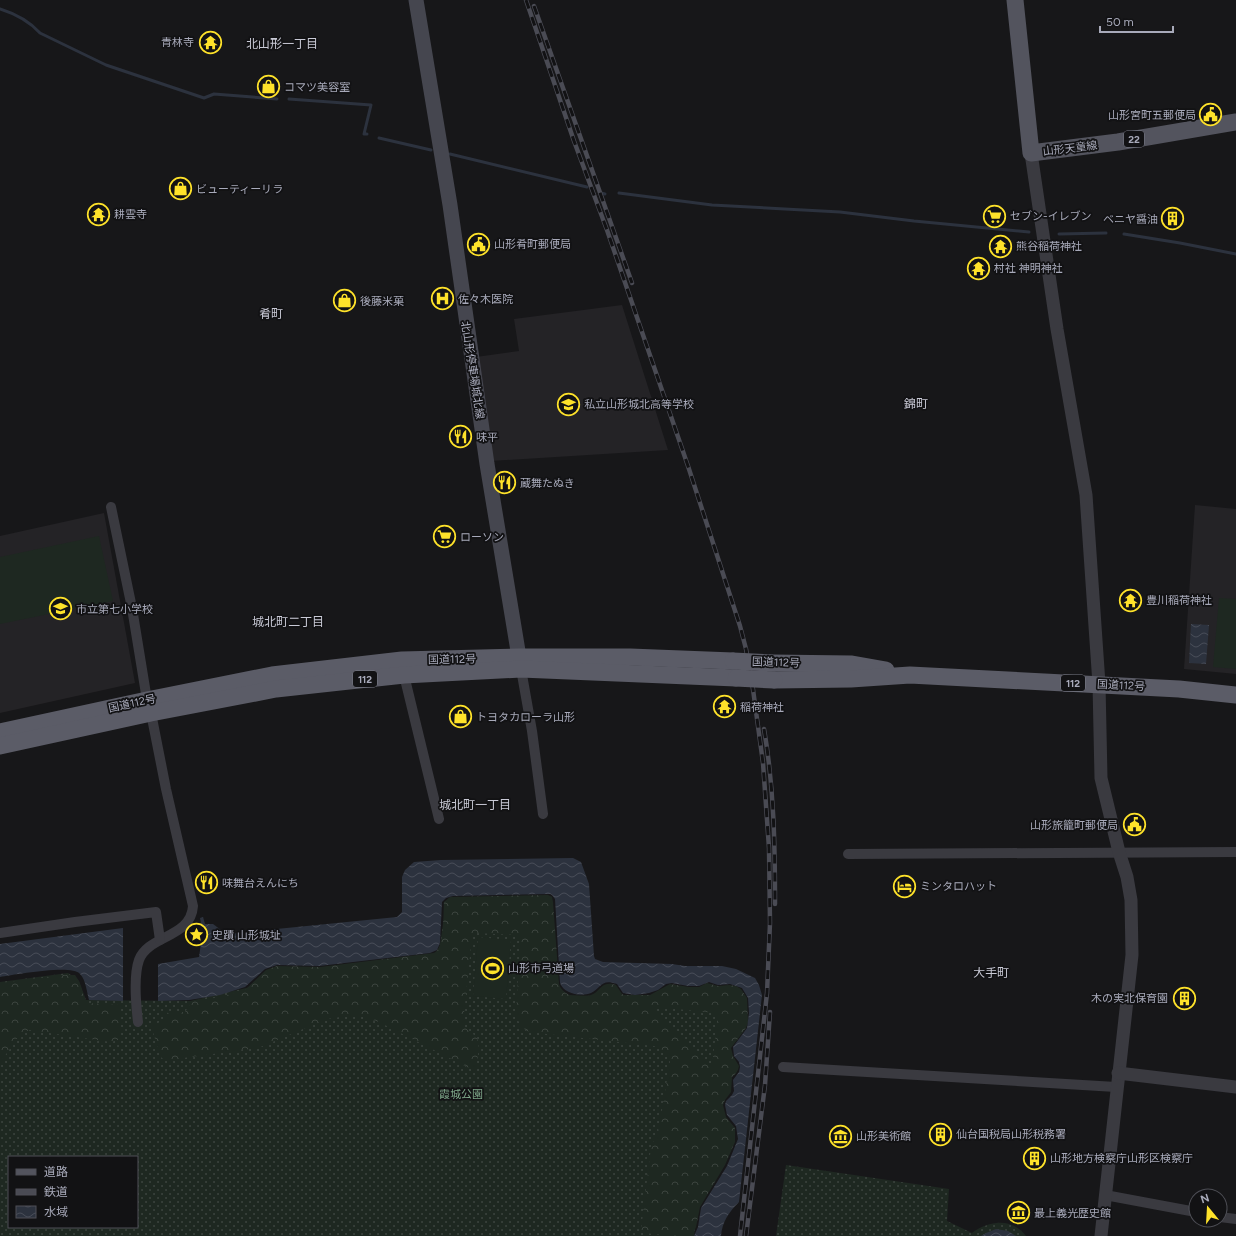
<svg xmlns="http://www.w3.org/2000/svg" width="1236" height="1236" font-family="Figtree,'Noto Sans JP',sans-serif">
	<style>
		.built { fill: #242326 }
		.grass { fill: url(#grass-dots); fill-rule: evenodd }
		.forest { fill: url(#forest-crowns); fill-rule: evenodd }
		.pitch { fill: #1e2821 }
		.water { fill: url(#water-waves) }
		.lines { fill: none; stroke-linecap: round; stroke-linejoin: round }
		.stream { stroke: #2c323e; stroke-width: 3 }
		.minor { stroke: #3a3a40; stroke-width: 10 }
		.tertiary { stroke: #3a3a40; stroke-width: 13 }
		.secondary { stroke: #45464f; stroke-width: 15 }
		.primary { stroke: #53545e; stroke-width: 17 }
		.trunk { stroke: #5b5c67; stroke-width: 17 }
		.rail-casing { stroke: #4a4b54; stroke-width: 4.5 }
		.rail { stroke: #121214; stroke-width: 3; stroke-dasharray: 9; stroke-linecap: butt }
		.trunk-bridge { stroke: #5b5c67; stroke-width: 17 }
		.labels { text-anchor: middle; stroke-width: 3.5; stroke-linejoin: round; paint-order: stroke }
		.shield { fill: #121214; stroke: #7b7c88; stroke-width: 1 }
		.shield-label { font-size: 10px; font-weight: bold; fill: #a8aaba }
		.poi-label { font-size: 11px; fill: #a8aaba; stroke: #121214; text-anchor: start }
		.street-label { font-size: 11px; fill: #a8aaba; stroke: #121214 }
		.park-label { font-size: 11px; fill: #7ea689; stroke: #121214 }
		.neighbourhood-label { font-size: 12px; fill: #c9cad6; stroke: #121214 }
	</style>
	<defs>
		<pattern id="grass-dots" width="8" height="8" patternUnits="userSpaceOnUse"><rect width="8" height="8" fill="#1e2821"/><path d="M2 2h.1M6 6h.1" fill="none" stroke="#3c443f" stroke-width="1.8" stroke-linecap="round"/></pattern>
		<pattern id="forest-crowns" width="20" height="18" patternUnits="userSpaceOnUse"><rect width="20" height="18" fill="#1e2821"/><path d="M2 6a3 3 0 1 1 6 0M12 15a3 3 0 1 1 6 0" fill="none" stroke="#3c443f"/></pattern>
		<pattern id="water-waves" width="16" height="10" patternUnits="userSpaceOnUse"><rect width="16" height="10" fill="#2c323e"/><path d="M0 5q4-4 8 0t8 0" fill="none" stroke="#484d58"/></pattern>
	</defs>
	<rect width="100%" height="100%" fill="#171719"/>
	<g class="built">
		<polygon points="622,305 668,450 490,461 476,357 519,351 514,319"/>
		<polygon points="1195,505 1236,509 1236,674 1184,669"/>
		<polygon points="104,513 135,683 0,713 0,536"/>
	</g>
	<g class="grass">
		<path d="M 549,896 L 559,989 L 564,995 L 636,997 L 725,995 L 694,1236 L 0,1236 L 0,982 L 68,973 L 79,981 L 86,1000 L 190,1001 L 316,972 L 439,953 L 446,902 ZM 9,1157 L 137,1157 L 137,1227 L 9,1227 Z"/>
		<path d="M 786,1165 L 949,1189 L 947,1221 L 972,1233 C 990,1220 1012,1218 1026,1236 L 776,1236 Z"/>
	</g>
	<g class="forest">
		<path d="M 548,895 L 552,897 L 553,902 L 559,984 C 563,997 580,999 591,995 C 601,992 600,980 616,985 L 622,994 L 624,995 L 650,995 L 670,984 L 689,987 L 699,987 L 707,983 L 718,986 L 729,985 L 736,986 L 741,989 L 747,998 L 748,1022 L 746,1028 L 731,1048 L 733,1056 L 739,1066 C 738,1071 736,1074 732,1077 L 731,1092 L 725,1100 L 723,1105 L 726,1117 L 735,1128 L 735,1142 L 725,1165 L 700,1207 L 696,1227 L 692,1236 L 674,1236 L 644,1233 L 641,1230 L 651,1147 L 659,1128 L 670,1062 L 667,1052 L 654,1046 L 529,1032 L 521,1027 L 516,1015 L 520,941 L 516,935 L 476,933 L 472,936 L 463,1024 C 466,1030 470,1031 475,1036 C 482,1042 477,1059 476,1068 L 473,1070 L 379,1022 L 363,1017 L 347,1016 L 327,1019 L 258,1048 L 168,1060 L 163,1059 L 160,1056 L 151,1025 L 153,1023 L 164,1022 L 165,1013 L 185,1012 L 192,1001 L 221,997 L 246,989 L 266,970 L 277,966 L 320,967 L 434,953 C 445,948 443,914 444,902 L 450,897 ZM 658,1007 L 715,1013 L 718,1016 L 712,1066 L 709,1066 L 656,1011 Z"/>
		<polygon points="62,975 75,975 79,981 86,1003 119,1005 121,1008 121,1039 111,1042 29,1030 18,1037 0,1063 0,983"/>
	</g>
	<g class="pitch">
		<polygon points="99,536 113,601 0,624 0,557"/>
		<polygon points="1219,598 1236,599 1236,669 1213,667"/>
		<polygon points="478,937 511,940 506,999 473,996"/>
	</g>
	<g class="water">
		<polygon points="1191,624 1209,625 1206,664 1189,663"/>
		<path d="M 573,858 L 581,862 L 589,884 L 594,956 L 595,959 L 603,962 L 672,964 L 685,966 L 722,966 L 736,969 L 755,978 L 759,985 L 762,995 L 739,1202 C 729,1212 722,1222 721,1236 L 694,1236 L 698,1227 L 701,1208 L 727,1166 L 738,1139 L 736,1126 L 727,1115 L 725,1105 L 726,1101 L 732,1095 L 734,1091 L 733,1080 L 739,1072 L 740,1067 L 739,1062 L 734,1056 L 733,1047 L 747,1028 L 749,1013 L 748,998 L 742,988 L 730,984 L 718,985 L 709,982 L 699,986 L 688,986 L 672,983 L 666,984 L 658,990 L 649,993 L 635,995 L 623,993 L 617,984 C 601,978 601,988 591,993 C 581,997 564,994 560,983 L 555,899 L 552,895 L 550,894 L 453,896 L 446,898 L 442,902 L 440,943 L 437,950 L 430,953 L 319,966 L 277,965 L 265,969 L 245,987 L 220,995 L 189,1000 L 158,1001 L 158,964 L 199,957 C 201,944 203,931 200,918 L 203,917 L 205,924 L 213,924 L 221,930 L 236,933 L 397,917 L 402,912 L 402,877 L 405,870 L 414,862 L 441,860 Z"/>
		<path d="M 123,928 L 123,1001 L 89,1000 C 87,993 86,980 80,974 C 72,964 14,975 0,977 L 0,944 Z"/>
		<polygon points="996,1229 1008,1231 1016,1236 981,1236 986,1233"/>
	</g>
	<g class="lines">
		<g class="stream">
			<path d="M 0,9 C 16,14 29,21 40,33 L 106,65 L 204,98 L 214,94 L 277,99"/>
			<polyline points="289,99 371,105 364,134 367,134"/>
			<polyline points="379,138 431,150"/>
			<polyline points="450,154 587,187"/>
			<polyline points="601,193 605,194"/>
			<polyline points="619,193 712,205 840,212 914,221 1029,232"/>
			<polyline points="1059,234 1106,233"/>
			<polyline points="1124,234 1180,243 1236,254"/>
		</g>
		<g class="minor">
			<path d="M 111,507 L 132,608 L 147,700 L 151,713 L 166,789 L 193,906 C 191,938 148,935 139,960 C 133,977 136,1005 138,1022"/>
			<polyline points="521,669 532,731 543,814"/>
			<polyline points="404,675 439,819"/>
			<polyline points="848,854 1236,852"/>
			<polyline points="0,933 75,922 156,912 160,940"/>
			<polyline points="783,1067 1116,1087"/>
			<polyline points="1105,1195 1196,1212"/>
			<polyline points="1220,1217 1236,1219"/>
		</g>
		<g class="tertiary">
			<polyline points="1031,153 1057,329 1086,495 1099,684 1101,778 1119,852 1127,877 1131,900 1132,955 1101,1236"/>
			<polyline points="1118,1073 1236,1087"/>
		</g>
		<polyline class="secondary" points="416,0 450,205 487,464 521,669"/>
		<polyline class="primary" points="1015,0 1031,153 1118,142 1236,122"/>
		<g class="trunk">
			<polyline points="771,663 852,664 886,670"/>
			<polyline points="774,680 851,679 910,675 1179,689 1236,695"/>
			<polyline points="0,732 147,700 272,675 402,660 519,657 630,657 733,661"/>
			<polyline points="0,746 151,713 276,689 404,675 521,669 736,678"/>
		</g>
		<defs>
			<g id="rail">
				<polyline points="526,0 574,141 607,230 688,466 740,626 746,649 752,682 763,763 769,848 770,923 767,993 740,1236"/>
				<polyline points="534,6 632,283"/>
				<path d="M 764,729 C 774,787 775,845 775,904"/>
				<polyline points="746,1236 765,1085 770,1012"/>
			</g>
		</defs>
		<use href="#rail" class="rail-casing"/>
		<use href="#rail" class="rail"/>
		<g class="trunk-bridge">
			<polyline points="733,661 771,663"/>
			<polyline points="736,678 774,680"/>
		</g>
	</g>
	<defs>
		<symbol id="temple-ring" viewBox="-11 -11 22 22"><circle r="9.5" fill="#121214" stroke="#fee22a" stroke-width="1.5"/><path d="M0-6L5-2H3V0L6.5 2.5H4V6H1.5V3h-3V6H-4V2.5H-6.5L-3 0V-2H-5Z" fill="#fee22a"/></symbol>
		<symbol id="shop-ring" viewBox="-11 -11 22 22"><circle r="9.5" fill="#121214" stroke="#fee22a" stroke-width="1.5"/><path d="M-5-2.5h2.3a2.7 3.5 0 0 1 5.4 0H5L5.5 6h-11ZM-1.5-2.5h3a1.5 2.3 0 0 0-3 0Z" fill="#fee22a"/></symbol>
		<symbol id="civic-ring" viewBox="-11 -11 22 22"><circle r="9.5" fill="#121214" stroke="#fee22a" stroke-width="1.5"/><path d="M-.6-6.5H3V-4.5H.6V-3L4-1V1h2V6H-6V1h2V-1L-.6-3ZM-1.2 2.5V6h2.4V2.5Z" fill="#fee22a"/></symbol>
		<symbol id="supermarket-ring" viewBox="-11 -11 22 22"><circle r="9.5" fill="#121214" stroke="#fee22a" stroke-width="1.5"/><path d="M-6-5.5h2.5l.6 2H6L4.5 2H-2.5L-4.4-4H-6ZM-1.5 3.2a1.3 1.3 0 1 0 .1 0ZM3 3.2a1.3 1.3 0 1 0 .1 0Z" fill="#fee22a"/></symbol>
		<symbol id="building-ring" viewBox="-11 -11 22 22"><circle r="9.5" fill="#121214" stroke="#fee22a" stroke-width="1.5"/><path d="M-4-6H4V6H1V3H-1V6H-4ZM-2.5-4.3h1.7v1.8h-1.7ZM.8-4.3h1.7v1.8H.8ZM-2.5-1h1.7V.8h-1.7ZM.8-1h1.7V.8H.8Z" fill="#fee22a"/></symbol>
		<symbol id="hospital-ring" viewBox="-11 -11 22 22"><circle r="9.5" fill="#121214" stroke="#fee22a" stroke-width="1.5"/><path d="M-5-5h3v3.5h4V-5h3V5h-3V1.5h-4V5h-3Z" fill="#fee22a"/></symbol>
		<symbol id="school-ring" viewBox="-11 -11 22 22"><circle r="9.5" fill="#121214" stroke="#fee22a" stroke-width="1.5"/><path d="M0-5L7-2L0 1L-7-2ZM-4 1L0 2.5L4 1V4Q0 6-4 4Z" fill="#fee22a"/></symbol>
		<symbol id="restaurant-ring" viewBox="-11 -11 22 22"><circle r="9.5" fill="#121214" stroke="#fee22a" stroke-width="1.5"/><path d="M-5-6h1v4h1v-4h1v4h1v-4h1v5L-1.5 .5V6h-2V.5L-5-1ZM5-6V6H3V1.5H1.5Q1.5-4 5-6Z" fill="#fee22a"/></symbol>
		<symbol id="hotel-ring" viewBox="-11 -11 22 22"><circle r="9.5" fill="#121214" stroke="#fee22a" stroke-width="1.5"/><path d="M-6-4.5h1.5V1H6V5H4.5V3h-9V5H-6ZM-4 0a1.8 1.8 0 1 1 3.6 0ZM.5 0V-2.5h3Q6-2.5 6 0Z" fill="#fee22a"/></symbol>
		<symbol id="sight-ring" viewBox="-11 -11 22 22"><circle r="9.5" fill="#121214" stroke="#fee22a" stroke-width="1.5"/><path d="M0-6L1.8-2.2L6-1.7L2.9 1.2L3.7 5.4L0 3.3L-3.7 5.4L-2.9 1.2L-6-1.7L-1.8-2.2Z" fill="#fee22a"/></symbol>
		<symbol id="stadium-ring" viewBox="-11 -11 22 22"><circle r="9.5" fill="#121214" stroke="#fee22a" stroke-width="1.5"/><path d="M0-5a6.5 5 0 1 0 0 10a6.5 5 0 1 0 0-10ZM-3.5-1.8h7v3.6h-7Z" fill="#fee22a"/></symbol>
		<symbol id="museum-ring" viewBox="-11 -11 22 22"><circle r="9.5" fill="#121214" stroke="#fee22a" stroke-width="1.5"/><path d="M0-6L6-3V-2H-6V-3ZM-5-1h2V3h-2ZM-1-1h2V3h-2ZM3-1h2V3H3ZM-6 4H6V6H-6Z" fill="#fee22a"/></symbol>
	</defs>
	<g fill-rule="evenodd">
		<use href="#temple-ring" x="198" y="30" width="25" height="25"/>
		<use href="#shop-ring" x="256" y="74" width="25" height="25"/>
		<use href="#civic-ring" x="1198" y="102" width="25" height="25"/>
		<use href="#shop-ring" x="168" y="176" width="25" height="25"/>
		<use href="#temple-ring" x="86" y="202" width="25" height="25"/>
		<use href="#supermarket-ring" x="982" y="204" width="25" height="25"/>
		<use href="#building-ring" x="1160" y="206" width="25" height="25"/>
		<use href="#civic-ring" x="466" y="232" width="25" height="25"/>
		<use href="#temple-ring" x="988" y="234" width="25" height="25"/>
		<use href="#temple-ring" x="966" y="256" width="25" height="25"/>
		<use href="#hospital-ring" x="430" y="286" width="25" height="25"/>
		<use href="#shop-ring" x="332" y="288" width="25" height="25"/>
		<use href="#school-ring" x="556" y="392" width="25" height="25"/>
		<use href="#restaurant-ring" x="448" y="424" width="25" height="25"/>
		<use href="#restaurant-ring" x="492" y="470" width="25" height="25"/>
		<use href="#supermarket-ring" x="432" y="524" width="25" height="25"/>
		<use href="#temple-ring" x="1118" y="588" width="25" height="25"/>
		<use href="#school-ring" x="48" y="596" width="25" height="25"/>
		<use href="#temple-ring" x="712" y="694" width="25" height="25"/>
		<use href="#shop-ring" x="448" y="704" width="25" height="25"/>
		<use href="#civic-ring" x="1122" y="812" width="25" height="25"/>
		<use href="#restaurant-ring" x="194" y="870" width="25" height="25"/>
		<use href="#hotel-ring" x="892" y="874" width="25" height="25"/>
		<use href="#sight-ring" x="184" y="922" width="25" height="25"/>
		<use href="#stadium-ring" x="480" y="956" width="25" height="25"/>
		<use href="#building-ring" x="1172" y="986" width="25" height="25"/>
		<use href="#building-ring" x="928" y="1122" width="25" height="25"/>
		<use href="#museum-ring" x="828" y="1124" width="25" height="25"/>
		<use href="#building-ring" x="1022" y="1146" width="25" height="25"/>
		<use href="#museum-ring" x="1006" y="1200" width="25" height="25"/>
	</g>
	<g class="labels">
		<g class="shield">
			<rect x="1124" y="131" width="20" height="16" rx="3"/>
			<rect x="353" y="671" width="24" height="16" rx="3"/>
			<rect x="1061" y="675" width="24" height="16" rx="3"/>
		</g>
		<g class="shield-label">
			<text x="1134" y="143">22</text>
			<text x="365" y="683">112</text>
			<text x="1073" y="687">112</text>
		</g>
		<g class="poi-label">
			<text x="194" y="46" text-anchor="end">青林寺</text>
			<text x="284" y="91">コマツ美容室</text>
			<text x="1196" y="119" text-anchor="end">山形宮町五郵便局</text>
			<text x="196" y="193">ビューティーリラ</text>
			<text x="114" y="218">耕雲寺</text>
			<text x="1010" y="220">セブン-イレブン</text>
			<text x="1158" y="223" text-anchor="end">ベニヤ醤油</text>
			<text x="494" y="248">山形肴町郵便局</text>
			<text x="1016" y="250">熊谷稲荷神社</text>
			<text x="994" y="272">村社 神明神社</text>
			<text x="458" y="303">佐々木医院</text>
			<text x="360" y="305">後藤米菓</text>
			<text x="584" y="408">私立山形城北高等学校</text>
			<text x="476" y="441">味平</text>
			<text x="520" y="487">蔵舞たぬき</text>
			<text x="460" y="541">ローソン</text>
			<text x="1146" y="604">豊川稲荷神社</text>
			<text x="76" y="613">市立第七小学校</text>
			<text x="740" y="711">稲荷神社</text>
			<text x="476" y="721">トヨタカローラ山形</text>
			<text x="1118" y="829" text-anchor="end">山形旅籠町郵便局</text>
			<text x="222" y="887">味舞台えんにち</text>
			<text x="920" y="890">ミンタロハット</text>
			<text x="212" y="939">史蹟 山形城址</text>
			<text x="508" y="972">山形市弓道場</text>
			<text x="1168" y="1002" text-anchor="end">木の実北保育園</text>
			<text x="956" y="1138">仙台国税局山形税務署</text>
			<text x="856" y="1140">山形美術館</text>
			<text x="1050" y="1162">山形地方検察庁山形区検察庁</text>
			<text x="1034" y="1217">最上義光歴史館</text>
		</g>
		<g class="street-label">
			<text transform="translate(1070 148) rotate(-7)" y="4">山形天童線</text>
			<text transform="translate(473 370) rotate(81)" y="4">北山形停車場城北線</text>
			<text transform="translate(452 659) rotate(-1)" y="4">国道112号</text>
			<text transform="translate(776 662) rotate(2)" y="4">国道112号</text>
			<text transform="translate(1121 685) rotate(3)" y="4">国道112号</text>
			<text transform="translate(132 703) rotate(-12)" y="4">国道112号</text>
		</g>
		<g class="park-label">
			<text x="461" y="1098">霞城公園</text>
		</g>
		<g class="neighbourhood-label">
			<text x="282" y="48">北山形一丁目</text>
			<text x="271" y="318">肴町</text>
			<text x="916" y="408">錦町</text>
			<text x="288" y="626">城北町二丁目</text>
			<text x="475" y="809">城北町一丁目</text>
			<text x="991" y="977">大手町</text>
		</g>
	</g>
	<rect x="8" y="1156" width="130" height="72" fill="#121214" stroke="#4e4f56"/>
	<rect x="16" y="1169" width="20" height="6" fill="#53545e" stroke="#4e4f56"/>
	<text x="44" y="1176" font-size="12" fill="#a8aaba">道路</text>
	<rect x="16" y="1189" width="20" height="6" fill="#4a4b54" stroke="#4e4f56"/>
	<text x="44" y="1196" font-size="12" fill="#a8aaba">鉄道</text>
	<rect x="16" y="1206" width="20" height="12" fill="url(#water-waves)" stroke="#4e4f56"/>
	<text x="44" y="1216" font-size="12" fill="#a8aaba">水域</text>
	<g transform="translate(1208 1208) rotate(342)"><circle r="19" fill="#121214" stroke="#4e4f56"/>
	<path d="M0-3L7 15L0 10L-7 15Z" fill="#fee22a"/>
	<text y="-6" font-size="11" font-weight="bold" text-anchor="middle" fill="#a8aaba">N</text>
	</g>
	<path d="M1100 26v6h73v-6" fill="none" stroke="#a8aaba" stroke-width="2"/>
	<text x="1106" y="26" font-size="12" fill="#a8aaba" stroke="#121214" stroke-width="3" paint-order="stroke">50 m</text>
</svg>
